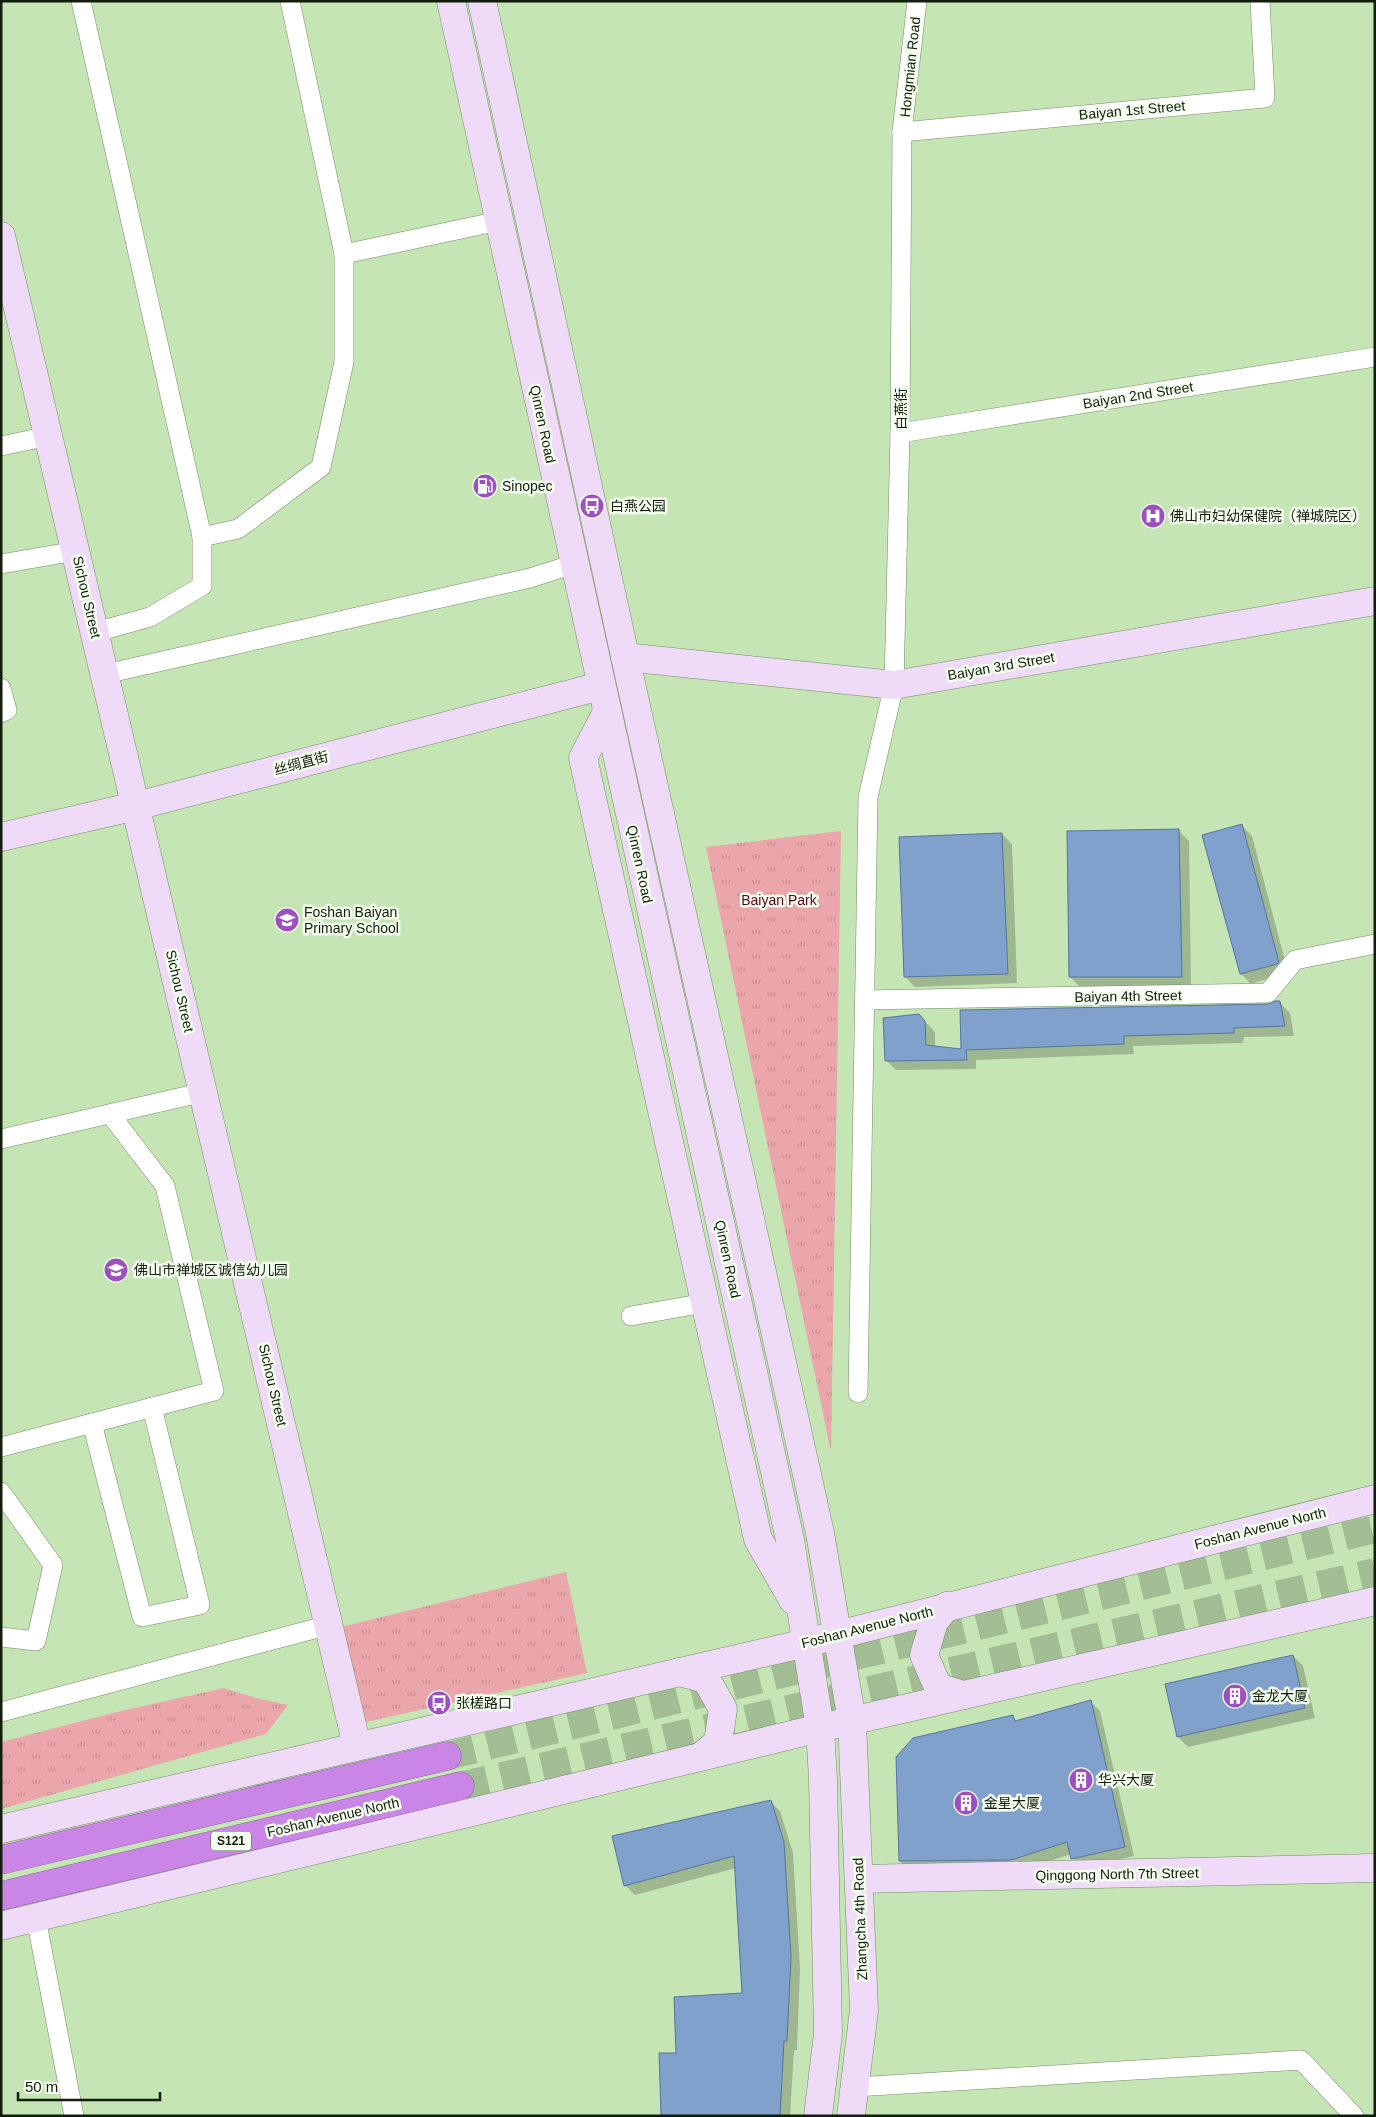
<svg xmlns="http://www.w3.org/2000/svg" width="1376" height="2117" font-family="Helvetica,'Noto Sans SC',sans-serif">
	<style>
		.park { fill: url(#park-tufts) }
		.shadow { fill: #0003 }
		.building { fill: #80a1cb; stroke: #55749c }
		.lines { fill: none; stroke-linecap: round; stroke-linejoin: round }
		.highway-tunnel { stroke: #a2bd93; stroke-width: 28; stroke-dasharray: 28 14; stroke-linecap: butt }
		.street-casing { stroke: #718d61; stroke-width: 20 }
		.secondary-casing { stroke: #718d61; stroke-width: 29 }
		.highway-casing { stroke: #89619a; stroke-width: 29 }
		.street { stroke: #fff; stroke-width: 19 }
		.secondary { stroke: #efdbf8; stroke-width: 28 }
		.highway { stroke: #c986e7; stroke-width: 28 }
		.labels { text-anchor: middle; stroke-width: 5; stroke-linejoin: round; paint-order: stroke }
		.shield { fill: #f5fff0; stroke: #566150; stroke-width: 1 }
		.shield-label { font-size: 12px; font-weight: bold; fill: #121d0c }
		.street-label { font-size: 14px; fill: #121d0c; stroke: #f5fff0 }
		.poi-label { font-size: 14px; fill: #121d0c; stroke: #f5fff0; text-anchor: start }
		.park-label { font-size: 14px; fill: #60001b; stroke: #f5fff0 }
	</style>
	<defs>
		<pattern id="park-tufts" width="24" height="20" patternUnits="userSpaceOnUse" patternTransform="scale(1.25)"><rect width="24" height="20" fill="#eaa6ab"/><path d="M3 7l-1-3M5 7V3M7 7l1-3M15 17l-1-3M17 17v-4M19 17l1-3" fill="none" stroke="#c88e92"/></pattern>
	</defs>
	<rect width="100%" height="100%" fill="#c6e5b5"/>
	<g class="park">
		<polygon points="841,831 831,1452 706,847"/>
		<polygon points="566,1572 587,1673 366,1722 341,1627"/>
		<polygon points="224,1688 256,1698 288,1705 266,1734 1,1809 1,1742 121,1711"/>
	</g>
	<g class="shadow">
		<polygon points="1242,826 1252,836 1288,972 1251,984 1241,974 1204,836"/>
		<polygon points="1179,831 1189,841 1191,986 1080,987 1070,977"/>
		<polygon points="1002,834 1012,844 1017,983 915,987 905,977"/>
		<polygon points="1280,1003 1290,1013 1294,1036 1244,1037 1243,1043 1133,1046 1134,1054 976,1060 976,1069 896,1070 886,1060 919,1015 935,1032 935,1048 962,1051 961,1011 1268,1006"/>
		<polygon points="1293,1656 1303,1666 1315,1718 1188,1747 1178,1737"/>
		<polygon points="1090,1701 1100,1711 1134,1856 1082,1868 1072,1858 1071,1854 1022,1870 910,1871 900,1861 1013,1717 1017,1722"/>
		<polygon points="770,1801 780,1811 793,1853 800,1968 797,2050 794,2050 790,2116 662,2116 678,2054 743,1994 736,1868 635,1895 625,1885"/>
	</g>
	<g class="building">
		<polygon points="1242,824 1279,962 1277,964 1240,974 1202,835"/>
		<polygon points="1179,829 1182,977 1069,977 1067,831"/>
		<polygon points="1002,833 1008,974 904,977 899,837"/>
		<polygon points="1275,1001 1280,1001 1285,1026 1234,1028 1234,1033 1124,1036 1124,1044 966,1050 967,1060 885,1061 883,1018 919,1014 925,1021 926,1045 961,1049 960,1010 1268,1004"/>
		<polygon points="1293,1655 1305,1708 1177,1737 1165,1684"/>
		<polygon points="1091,1700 1125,1847 1071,1859 1067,1842 1011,1860 899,1861 896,1757 913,1738 1013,1715 1015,1721"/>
		<polygon points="771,1800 784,1842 791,1957 787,2041 784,2041 780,2116 661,2116 659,2053 676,2053 674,1997 742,1993 734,1856 624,1886 612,1836"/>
	</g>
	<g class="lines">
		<g class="highway-tunnel">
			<polyline points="447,1756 1375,1529"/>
			<polyline points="460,1786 1375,1572"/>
		</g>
		<defs>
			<g id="street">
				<polyline points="81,1 202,537"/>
				<polyline points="290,1 344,254"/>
				<polyline points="902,132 1265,98 1260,1"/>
				<polyline points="900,433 1375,357"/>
				<polyline points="1,446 49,436"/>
				<polyline points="1,564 76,551"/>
				<polyline points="96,632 150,617 202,586 202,537 238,529 321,467 344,362 344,254 499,221"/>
				<polyline points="105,674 530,578 574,564"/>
				<polyline points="1,688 7,710 1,713"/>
				<polyline points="864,1000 1268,993 1295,960 1375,944"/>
				<polyline points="1,1139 204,1092"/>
				<polyline points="631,1316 705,1303"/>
				<polyline points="858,1393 868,797 894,685 900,433 902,132 917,1"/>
				<polyline points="92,1423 142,1617 200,1605 152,1407"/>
				<polyline points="1,1447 214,1391 165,1186 110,1114"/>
				<polyline points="1,1492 53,1565 36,1641 1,1637"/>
				<polyline points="1,1712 329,1625"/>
				<polyline points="36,1918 74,2116"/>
				<polyline points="855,2087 1301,2060 1354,2116"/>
			</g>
			<g id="secondary">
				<polyline points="451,1 790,1540 820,1728 823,1779 828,2034 818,2116"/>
				<polyline points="482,1 630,679 820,1533 852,1721 864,2010 851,2116"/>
				<polyline points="1,236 357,1746"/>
				<polyline points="625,657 894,685 1375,601"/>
				<polyline points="607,712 583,758 758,1539 793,1600"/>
				<polyline points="1,837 136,806 601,686"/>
				<polyline points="947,1606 934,1622 924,1655 938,1687 963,1695"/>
				<polyline points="679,1672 706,1679 723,1709 718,1742 702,1756"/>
				<polyline points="1,1829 806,1643 1375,1499"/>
				<polyline points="859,1879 1375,1868"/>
				<polyline points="1,1926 820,1728 1375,1601"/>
			</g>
			<g id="highway">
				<polyline points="1,1860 447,1756"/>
				<polyline points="1,1896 460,1786"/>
			</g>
		</defs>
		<use href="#street" class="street-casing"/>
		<use href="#secondary" class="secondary-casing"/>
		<use href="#highway" class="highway-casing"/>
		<use href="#street" class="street"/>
		<use href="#secondary" class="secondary"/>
		<use href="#highway" class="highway"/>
	</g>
	<defs>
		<symbol id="fuel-disc" viewBox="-11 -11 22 22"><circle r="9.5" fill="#9e4fc0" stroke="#f5fff0"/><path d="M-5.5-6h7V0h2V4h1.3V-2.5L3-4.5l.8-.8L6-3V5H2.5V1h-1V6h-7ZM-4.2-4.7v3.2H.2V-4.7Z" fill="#fff"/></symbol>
		<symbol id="bus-disc" viewBox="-11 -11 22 22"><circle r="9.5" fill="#9e4fc0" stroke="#f5fff0"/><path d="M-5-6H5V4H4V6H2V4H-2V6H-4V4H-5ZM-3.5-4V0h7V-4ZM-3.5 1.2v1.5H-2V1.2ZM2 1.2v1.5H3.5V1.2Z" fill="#fff"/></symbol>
		<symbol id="hospital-disc" viewBox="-11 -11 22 22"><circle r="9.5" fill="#9e4fc0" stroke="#f5fff0"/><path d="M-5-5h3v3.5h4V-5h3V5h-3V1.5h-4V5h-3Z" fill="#fff"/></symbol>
		<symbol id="school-disc" viewBox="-11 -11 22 22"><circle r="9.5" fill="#9e4fc0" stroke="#f5fff0"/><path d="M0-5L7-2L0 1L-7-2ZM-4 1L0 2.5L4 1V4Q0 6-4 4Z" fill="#fff"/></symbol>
		<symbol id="building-disc" viewBox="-11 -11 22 22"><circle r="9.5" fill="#9e4fc0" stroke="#f5fff0"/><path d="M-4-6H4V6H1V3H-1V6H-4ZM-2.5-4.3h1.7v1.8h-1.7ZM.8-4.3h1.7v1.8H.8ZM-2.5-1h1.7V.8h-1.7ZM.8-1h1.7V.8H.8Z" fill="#fff"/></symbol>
	</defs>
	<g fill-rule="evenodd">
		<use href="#fuel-disc" x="471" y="472" width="28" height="28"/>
		<use href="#bus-disc" x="578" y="492" width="28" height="28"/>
		<use href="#hospital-disc" x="1139" y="502" width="28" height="28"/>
		<use href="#school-disc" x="273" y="906" width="28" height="28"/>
		<use href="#school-disc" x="102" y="1256" width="28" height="28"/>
		<use href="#building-disc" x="1221" y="1682" width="28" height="28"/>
		<use href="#bus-disc" x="425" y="1689" width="28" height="28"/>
		<use href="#building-disc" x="1067" y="1766" width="28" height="28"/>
		<use href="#building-disc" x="952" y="1789" width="28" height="28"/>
	</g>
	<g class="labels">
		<rect class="shield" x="211" y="1831.5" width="40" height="19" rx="4"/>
		<g class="shield-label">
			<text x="231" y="1845">S121</text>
		</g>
		<g class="street-label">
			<text transform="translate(910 67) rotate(-84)" y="5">Hongmian Road</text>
			<text transform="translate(1132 110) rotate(-5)" y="5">Baiyan 1st Street</text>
			<text transform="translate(1138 395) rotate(-9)" y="5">Baiyan 2nd Street</text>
			<text transform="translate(901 409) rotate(-90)" y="5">白燕街</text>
			<text transform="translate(543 424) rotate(78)" y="5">Qinren Road</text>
			<text transform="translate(87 597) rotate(77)" y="5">Sichou Street</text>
			<text transform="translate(1001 666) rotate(-10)" y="5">Baiyan 3rd Street</text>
			<text transform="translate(301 763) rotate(-15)" y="5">丝绸直街</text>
			<text transform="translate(640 864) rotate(78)" y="5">Qinren Road</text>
			<text transform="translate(180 991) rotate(77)" y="5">Sichou Street</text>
			<text transform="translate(1128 996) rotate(-1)" y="5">Baiyan 4th Street</text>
			<text transform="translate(728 1259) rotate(78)" y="5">Qinren Road</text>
			<text transform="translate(273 1385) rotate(77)" y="5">Sichou Street</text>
			<text transform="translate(1260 1528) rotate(-14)" y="5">Foshan Avenue North</text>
			<text transform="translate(867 1627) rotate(-14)" y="5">Foshan Avenue North</text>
			<text transform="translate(333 1817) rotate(-13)" y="5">Foshan Avenue North</text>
			<text transform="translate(1117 1874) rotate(-1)" y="5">Qinggong North 7th Street</text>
			<text transform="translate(860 1919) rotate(-92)" y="5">Zhangcha 4th Road</text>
		</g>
		<g class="poi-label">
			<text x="502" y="491">Sinopec</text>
			<text x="610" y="511">白燕公园</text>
			<text x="1170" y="521">佛山市妇幼保健院（禅城院区）</text>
			<text x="304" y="917">Foshan Baiyan<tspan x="304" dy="16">Primary School</tspan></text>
			<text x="134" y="1275">佛山市禅城区诚信幼儿园</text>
			<text x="1252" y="1701">金龙大厦</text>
			<text x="456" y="1708">张槎路口</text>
			<text x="1098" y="1785">华兴大厦</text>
			<text x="984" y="1808">金星大厦</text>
		</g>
		<g class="park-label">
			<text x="779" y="905">Baiyan Park</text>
		</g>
	</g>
	<rect width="1376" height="2117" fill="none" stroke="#121d0c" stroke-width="5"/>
	<path d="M18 2092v8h142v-8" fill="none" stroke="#121d0c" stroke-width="2.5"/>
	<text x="25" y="2092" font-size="15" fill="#121d0c" stroke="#f5fff0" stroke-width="4" paint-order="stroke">50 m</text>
</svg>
